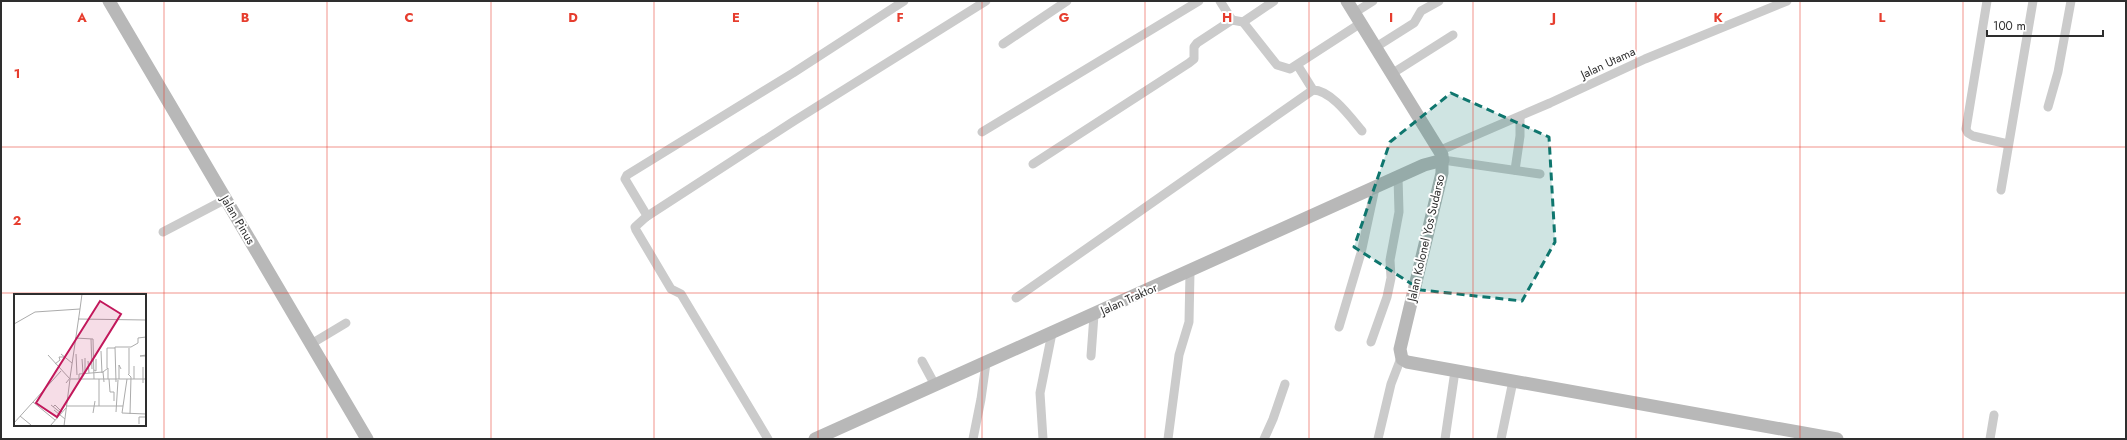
<svg xmlns="http://www.w3.org/2000/svg" width="2127" height="440" font-family="Jost,sans-serif">
	<style>
		.lines { fill: none; stroke-linecap: round; stroke-linejoin: round }
		.street { stroke: #cbcbcb; stroke-width: 9 }
		.secondary { stroke: #b8b8b8; stroke-width: 13 }
		.marked { fill: #0f766e; fill-opacity: 0.2; stroke: #0f766e; stroke-width: 3; stroke-dasharray: 8 5; stroke-linejoin: round }
		.grid { fill: none; stroke: #e63d2e; stroke-width: 1; stroke-opacity: 0.55 }
		.labels { text-anchor: middle; stroke-width: 4; stroke-linejoin: round; paint-order: stroke }
		.street-label { font-size: 12px; fill: #2e2e2e; stroke: #fff }
		.inset-road { fill: none; stroke: #ababab; stroke-width: 1 }
		.view { fill: #c2185b; fill-opacity: 0.15; stroke: #c2185b; stroke-width: 2 }
		.inset-edge { fill: none; stroke: #2e2e2e; stroke-width: 2 }
		.grid-label { font-size: 13px; text-anchor: middle; font-weight: bold; fill: #e63d2e; stroke: #fff; stroke-width: 4; stroke-linejoin: round; paint-order: stroke }
	</style>
	<rect width="100%" height="100%" fill="#fff"/>
	<g class="lines">
		<g class="street">
			<polyline points="1220,1 1232,20"/>
			<polyline points="1987,1 1966,129 1968,133 1973,136 2008,144"/>
			<polyline points="1354,13 1373,1"/>
			<polyline points="1243,22 1274,1"/>
			<polyline points="1003,44 1067,1"/>
			<polyline points="1376,47 1414,23 1421,11 1439,1"/>
			<path d="M 1298,66 L 1313,90 C 1331,90 1351,118 1362,131"/>
			<polyline points="1393,73 1453,35"/>
			<polyline points="2048,107 2058,72 2071,1"/>
			<polyline points="982,132 1199,1"/>
			<polyline points="1441,150 1550,103 1645,59 1787,1"/>
			<polyline points="1443,160 1540,174"/>
			<polyline points="1033,164 1189,63 1194,59 1194,47 1197,43 1232,20 1243,22 1277,65 1290,69 1361,23"/>
			<polyline points="1515,170 1520,136 1520,117"/>
			<polyline points="2001,190 2033,1"/>
			<polyline points="646,217 794,121 986,1"/>
			<polyline points="163,232 226,199"/>
			<polyline points="1016,298 1313,90"/>
			<polyline points="1339,327 1361,253 1375,188"/>
			<polyline points="1371,342 1387,297 1391,278 1390,260 1399,212 1398,177"/>
			<polyline points="311,344 346,323"/>
			<polyline points="1091,356 1094,315"/>
			<polyline points="922,361 935,385"/>
			<polyline points="768,439 681,294 671,289 636,230 635,227 646,217 646,214 625,179 627,175 793,73 904,1"/>
			<polyline points="973,439 981,399 986,363"/>
			<polyline points="1043,439 1040,393 1052,333"/>
			<polyline points="1168,439 1179,355 1189,322 1190,272"/>
			<polyline points="1264,439 1273,419 1285,384"/>
			<polyline points="1378,439 1391,384 1401,358"/>
			<polyline points="1445,439 1455,371"/>
			<polyline points="1501,439 1513,381"/>
			<polyline points="1990,439 1994,415"/>
		</g>
		<g class="secondary">
			<polyline points="109,1 367,439"/>
			<polyline points="1347,1 1442,155 1442,173 1400,349 1402,359 1407,362 1837,439"/>
			<polyline points="815,439 1424,165 1443,160"/>
		</g>
	</g>
	<path class="marked" d="M 1451,93 L 1549,137 L 1555,242 L 1522,301 L 1421,290 L 1354,247 L 1390,142 Z"/>
	<path class="grid" d="M 164,1 L 164,439M 327,1 L 327,439M 491,1 L 491,439M 654,1 L 654,439M 818,1 L 818,439M 982,1 L 982,439M 1145,1 L 1145,439M 1309,1 L 1309,439M 1473,1 L 1473,439M 1636,1 L 1636,439M 1800,1 L 1800,439M 1963,1 L 1963,439M 1,147 L 2126,147M 1,293 L 2126,293"/>
	<g class="labels">
		<g class="street-label">
			<text transform="translate(1608 63) rotate(-25)" y="4">Jalan Utama</text>
			<text transform="translate(238 220) rotate(59)" y="4">Jalan Pinus</text>
			<text transform="translate(1426 238) rotate(-77)" y="4">Jalan Kolonel Yos Sudarso</text>
			<text transform="translate(1129 299) rotate(-24)" y="4">Jalan Traktor</text>
		</g>
	</g>
	<g transform="translate(14 294)">
		<rect width="132" height="132" fill="#fff"/>
		<path class="inset-road" d="M 64,25 L 132,26M 0,30 L 21,18 L 66,15 L 68,0M 61,44 L 79,45 L 80,85M 77,45 L 78,75M 115,54 L 115,80M 87,57 L 88,79M 47,60 L 58,69M 62,60 L 63,81M 34,61 L 56,85 L 132,85M 132,61 L 126,62 L 132,62M 68,65 L 69,79M 74,67 L 75,79M 41,70 L 46,66 L 45,63 L 50,63M 120,72 L 120,85M 93,74 L 93,54 L 101,54M 80,76 L 82,77 L 82,65M 89,78 L 94,74 L 94,85M 71,79 L 71,64M 114,80 L 117,83 L 116,120M 65,85 L 65,80 L 89,78 L 90,88M 95,85 L 96,98 L 100,98 L 100,107M 105,85 L 105,71 L 107,75M 113,85 L 108,119 L 132,120M 102,88 L 101,53 L 117,53 L 124,49 L 124,44 L 132,43M 52,89 L 56,84 L 66,15M 129,89 L 129,73M 19,108 L 41,126M 37,111 L 47,119M 52,112 L 109,112M 85,112 L 85,85M 39,113 L 41,111 L 48,118M 40,116 L 51,125M 102,118 L 104,86M 79,119 L 81,107M 6,122 L 17,131M 0,129 L 47,77M 125,130 L 125,123 L 132,123M 36,132 L 52,114M 50,132 L 56,85"/>
		<path class="view" d="M 86,7 L 107,20 L 43,123 L 22,109 Z"/>
		<rect width="132" height="132" class="inset-edge"/>
	</g>
	<g class="grid-label">
		<text x="82" y="22">A</text>
		<text x="245" y="22">B</text>
		<text x="409" y="22">C</text>
		<text x="573" y="22">D</text>
		<text x="736" y="22">E</text>
		<text x="900" y="22">F</text>
		<text x="1064" y="22">G</text>
		<text x="1227" y="22">H</text>
		<text x="1391" y="22">I</text>
		<text x="1554" y="22">J</text>
		<text x="1718" y="22">K</text>
		<text x="1882" y="22">L</text>
		<text x="17" y="78">1</text>
		<text x="17" y="225">2</text>
	</g>
	<rect width="2127" height="440" fill="none" stroke="#2e2e2e" stroke-width="4"/>
	<path d="M1987 30v6h116v-6" fill="none" stroke="#2e2e2e" stroke-width="2"/>
	<text x="1993" y="30" font-size="12" fill="#2e2e2e" stroke="#ffffff" stroke-width="3" paint-order="stroke">100 m</text>
</svg>
